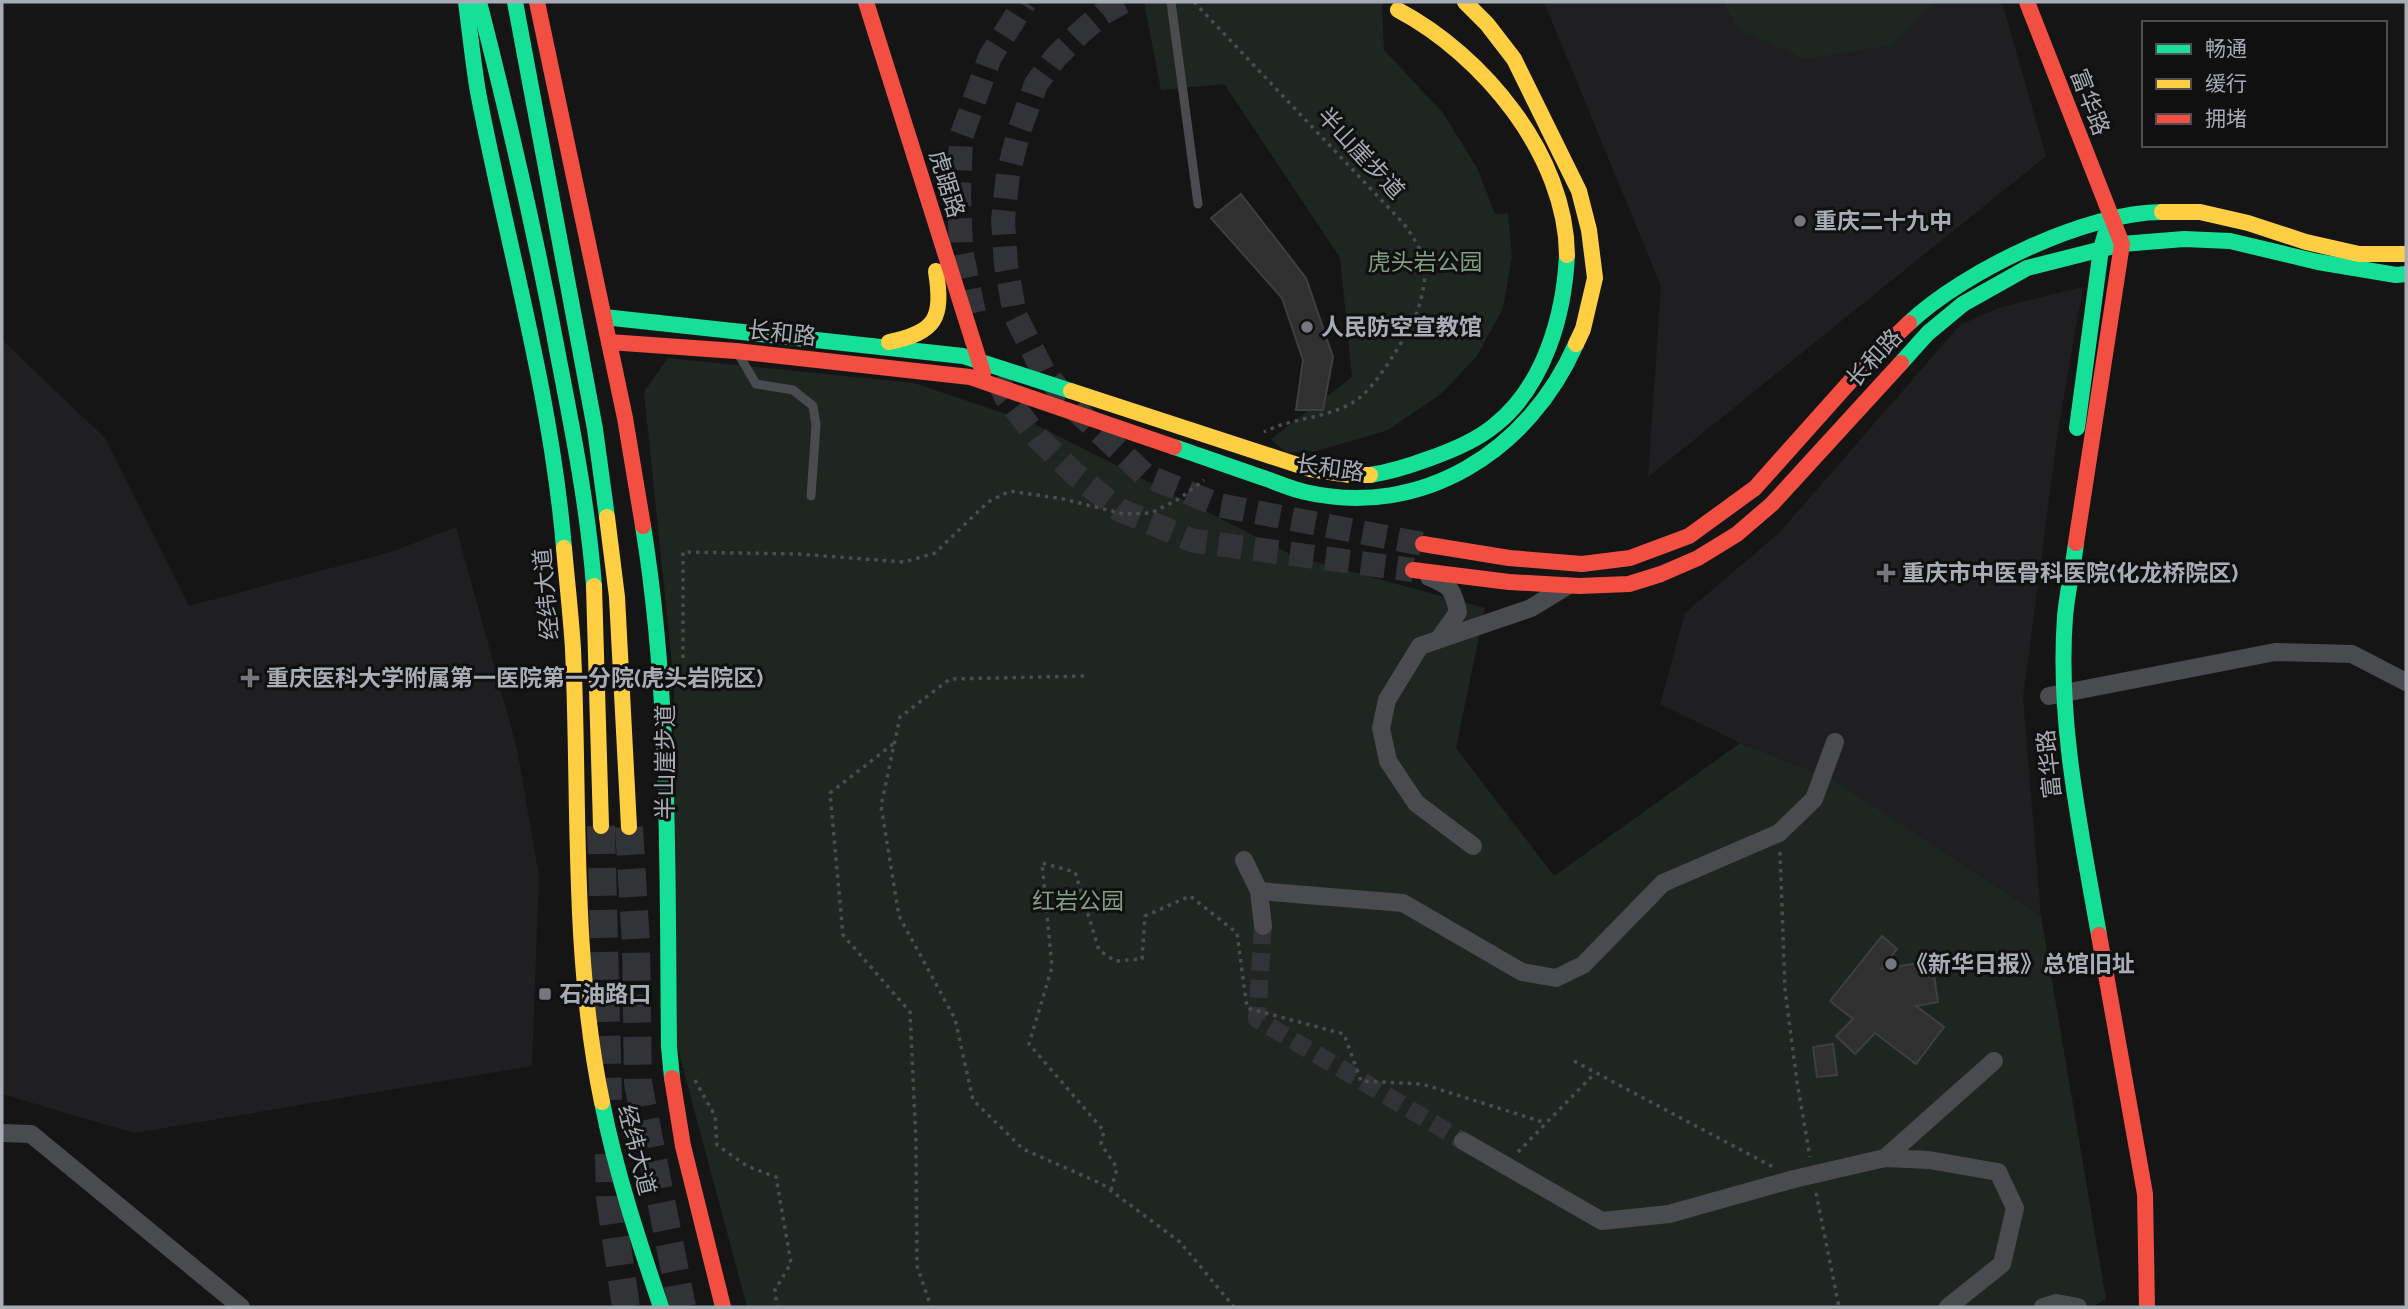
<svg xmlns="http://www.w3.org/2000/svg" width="2408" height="1309" font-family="Raleway,'Noto Sans SC',sans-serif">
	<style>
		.built { fill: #1f1f21 }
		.green { fill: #1f2520 }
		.building { fill: #303031; stroke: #3e3f42; stroke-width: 2 }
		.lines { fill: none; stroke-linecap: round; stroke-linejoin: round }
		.street-tunnel { stroke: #323336; stroke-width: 18; stroke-dasharray: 18 9; stroke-linecap: butt }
		.secondary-tunnel { stroke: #323336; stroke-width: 24; stroke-dasharray: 24 12; stroke-linecap: butt }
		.primary-tunnel { stroke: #323336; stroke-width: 28; stroke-dasharray: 28 14; stroke-linecap: butt }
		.path { stroke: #4b4c4f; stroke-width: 3.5; stroke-dasharray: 3.5 5; stroke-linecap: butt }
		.lane { stroke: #4a4b4e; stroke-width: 9 }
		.street { stroke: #4a4b4e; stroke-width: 18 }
		.fast { stroke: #16e098; stroke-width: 16 }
		.slow { stroke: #ffcf43; stroke-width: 16 }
		.jam { stroke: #f24e42; stroke-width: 16 }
		.poi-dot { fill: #75777d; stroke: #101011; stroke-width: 2.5 }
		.labels { text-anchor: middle; stroke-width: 6; stroke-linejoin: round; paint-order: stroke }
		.street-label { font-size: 23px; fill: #a8acb5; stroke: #101011 }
		.poi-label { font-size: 23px; font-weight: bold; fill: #a8acb5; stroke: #101011; text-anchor: start }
		.park-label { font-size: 23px; fill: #819e82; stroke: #101011 }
	</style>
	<rect width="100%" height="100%" fill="#151516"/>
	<g class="built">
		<polygon points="1544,2 2002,2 2046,156 1648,477 1661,286"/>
		<polygon points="2083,287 2058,430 2023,698 2041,916 1833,779 1740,743 1660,704 1685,613 1779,533 1960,325 1998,308"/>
		<polygon points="2,340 105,438 189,606 391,552 456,527 517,749 539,876 532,1066 134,1133 2,1094"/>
	</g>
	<g class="green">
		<polygon points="1144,2 1382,2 1384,50 1443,113 1477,168 1495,214 1508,213 1512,256 1503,308 1477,356 1441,394 1388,430 1317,451 1286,453 1271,439 1352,377 1340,258 1224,84 1161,90"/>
		<polygon points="1724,2 1934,2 1893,45 1805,59 1737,29"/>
		<polygon points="668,358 914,383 1033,423 1294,556 1485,608 1456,748 1554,876 1740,743 1833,779 2041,916 2106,1299 2092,1307 747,1307 672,1027 674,684 644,392"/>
	</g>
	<g class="building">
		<polygon points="1241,194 1306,278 1333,357 1323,410 1296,410 1303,360 1282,298 1211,218"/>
		<polygon points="1882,936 1897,949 1881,969 1932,961 1938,1002 1916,1006 1944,1027 1916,1064 1875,1033 1855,1054 1836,1036 1853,1019 1830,1001"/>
		<polygon points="1833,1044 1837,1075 1817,1077 1813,1047"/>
	</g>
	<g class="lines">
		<polyline class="street-tunnel" points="1263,926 1257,1019 1463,1141"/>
		<g class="secondary-tunnel">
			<polyline points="1123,2 1103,13 1080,33 1055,58 1036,84 1019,131 1008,174 1003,220 1006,265 1015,315 1043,371 1076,410 1145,475 1218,505 1423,544"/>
			<polyline points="974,313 961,250 959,193 961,137 990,57 1025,2"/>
			<polyline points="997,377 1006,397 1038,438 1076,475 1120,510 1194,541 1413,570"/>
		</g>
		<g class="primary-tunnel">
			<polyline points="601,826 608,1100"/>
			<polyline points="629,827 636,945 638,1083 682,1307"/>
			<polyline points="609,1154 610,1198 626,1307"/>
		</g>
		<g class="path">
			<path d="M 1194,2 L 1404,224 C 1414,238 1425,254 1425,272 C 1425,286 1420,306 1414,319 C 1404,340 1374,390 1355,401 C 1327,419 1293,417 1264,432"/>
			<polyline points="683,658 683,552 797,554 904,562 935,553 988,502 1010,491 1063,499 1124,514 1151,513 1179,499 1204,480"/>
			<polyline points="1084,676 950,679 900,717 881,806 899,916 955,1019 973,1100 1023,1149 1102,1184 1180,1242 1234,1307"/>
			<polyline points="893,744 830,793 843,935 910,1012 916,1142 917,1266 931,1307"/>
			<polyline points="1780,852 1785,989 1797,1082 1810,1157"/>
			<polyline points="1574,1061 1773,1167"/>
			<polyline points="695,1080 715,1116 717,1145 747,1166 776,1177 791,1263 775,1290 777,1307"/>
			<polyline points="1518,1152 1595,1073"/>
			<polyline points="1111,1190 1117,1168 1101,1144 1104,1131 1029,1044 1052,967 1042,863 1075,872 1099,950 1115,961 1142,959 1145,916 1190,896 1237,933 1247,1008 1344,1034 1361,1081 1422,1084 1546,1123"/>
			<polyline points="1816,1193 1839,1307"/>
		</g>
		<g class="lane">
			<polyline points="1171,2 1198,204"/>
			<polyline points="739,355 756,384 793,390 813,406 816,425 811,496"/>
		</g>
		<g class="street">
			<path d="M 1429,577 C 1450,585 1453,589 1458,612 L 1439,639"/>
			<polyline points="2049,696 2275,652 2352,654 2406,682"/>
			<polyline points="1473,846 1416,803 1388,761 1381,728 1387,700 1420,646 1531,608 1567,586"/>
			<polyline points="1244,860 1259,891 1263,926"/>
			<polyline points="1259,891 1403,903 1522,972 1556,978 1583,965 1663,883 1779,833 1814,799 1835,742"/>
			<polyline points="2,1133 31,1134 241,1307"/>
			<polyline points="1463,1141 1602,1221 1669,1214 1794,1179 1885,1158 1929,1160 1998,1172 2015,1208 2002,1264 1948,1307"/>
			<polyline points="1885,1158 1994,1061"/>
			<polyline points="2043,1307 2056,1303 2078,1307"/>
		</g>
		<g class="fast">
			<path d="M 466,2 C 470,32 473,62 478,92 C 507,244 551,393 564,548"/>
			<path d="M 479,2 C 509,119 536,236 558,355 C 573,432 588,508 594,586"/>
			<polyline points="515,2 595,429 607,517"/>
			<polyline points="604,317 963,356 1071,391"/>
			<path d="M 1909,323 C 1964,271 2087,212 2162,212"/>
			<polyline points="1901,363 1928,333 1963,304 2027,268 2122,244 2184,239 2230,241 2318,262 2396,275 2406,274"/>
			<polyline points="2077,428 2101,249 2105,235"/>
			<path d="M 1174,447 C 1204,457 1234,468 1264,478 C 1278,483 1291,489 1305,492 C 1422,519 1529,451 1576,344"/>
			<path d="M 1370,475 C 1390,472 1409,466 1428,459 C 1451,451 1476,441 1495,425 C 1544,386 1564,316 1567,255"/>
			<path d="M 643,526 C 671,698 667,873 669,1047 L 672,1078"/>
			<path d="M 2076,543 C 2073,568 2067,593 2065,617 C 2057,722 2081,832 2099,935"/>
			<path d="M 602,1102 C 616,1173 638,1239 661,1307"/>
		</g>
		<g class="slow">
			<polyline points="1465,2 1487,24 1514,59 1579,191 1589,230 1595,278 1583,329 1576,344"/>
			<path d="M 1398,10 C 1483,55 1566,155 1567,255"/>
			<polyline points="2162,212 2200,212 2248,223 2306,242 2359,254 2406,254"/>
			<path d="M 889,342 C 937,332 943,318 936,271"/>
			<polyline points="1071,391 1310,469 1350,475 1370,475"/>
			<polyline points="607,517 617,597 629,827"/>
			<path d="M 564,548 C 567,582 571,616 573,649 C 580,800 571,954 602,1102"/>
			<polyline points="594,586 601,826"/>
		</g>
		<g class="jam">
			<polyline points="537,2 625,418 643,526"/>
			<polyline points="866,2 983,373"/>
			<polyline points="2027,2 2122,244 2076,543"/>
			<polyline points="609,342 736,351 970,377 1174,447"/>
			<polyline points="1423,544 1509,558 1582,564 1630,558 1689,536 1755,488 1864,366 1909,323"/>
			<polyline points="1413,570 1509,582 1579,586 1629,584 1661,574 1698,558 1737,534 1772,504 1901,363"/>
			<polyline points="2099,935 2145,1194 2147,1307"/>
			<polyline points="672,1078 683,1146 723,1307"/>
		</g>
	</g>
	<g class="poi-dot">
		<circle cx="1800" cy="221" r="7"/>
		<circle cx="1307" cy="327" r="7"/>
		<path d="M1882.5 562.5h7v7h7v7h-7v7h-7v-7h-7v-7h7z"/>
		<path d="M246.5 667.5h7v7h7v7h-7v7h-7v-7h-7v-7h7z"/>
		<circle cx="1891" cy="964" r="7"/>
		<rect x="538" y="987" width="14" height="14" rx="3.5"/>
	</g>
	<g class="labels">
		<g class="street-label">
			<text transform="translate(2090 102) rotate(69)" y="8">富华路</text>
			<text transform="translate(1361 153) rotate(47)" y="8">半山崖步道</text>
			<text transform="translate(947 184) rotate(73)" y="8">虎踞路</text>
			<text transform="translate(782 333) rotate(6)" y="8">长和路</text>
			<text transform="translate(1874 358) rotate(-47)" y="8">长和路</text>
			<text transform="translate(1330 468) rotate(8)" y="8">长和路</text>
			<text transform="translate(546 594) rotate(-95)" y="8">经纬大道</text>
			<text transform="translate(665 762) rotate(-90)" y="8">半山崖步道</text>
			<text transform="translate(2049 764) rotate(-96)" y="8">富华路</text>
			<text transform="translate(637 1150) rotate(76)" y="8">经纬大道</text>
		</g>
		<g class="poi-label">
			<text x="1814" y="229">重庆二十九中</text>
			<text x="1321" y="335">人民防空宣教馆</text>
			<text x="1902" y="581">重庆市中医骨科医院(化龙桥院区)</text>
			<text x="266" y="686">重庆医科大学附属第一医院第一分院(虎头岩院区)</text>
			<text x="1905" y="972">《新华日报》总馆旧址</text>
			<text x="559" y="1002">石油路口</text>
		</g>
		<g class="park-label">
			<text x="1425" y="270">虎头岩公园</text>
			<text x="1078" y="909">红岩公园</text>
		</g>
	</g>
	<rect width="2408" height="1309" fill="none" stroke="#a8acb5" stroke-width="7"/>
	<rect x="2142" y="21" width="245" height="126" fill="#101011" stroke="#4d4e53" stroke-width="2"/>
	<rect x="2156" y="44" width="35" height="10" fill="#16e098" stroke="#4d4e53" stroke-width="2"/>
	<text x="2205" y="56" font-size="21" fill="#a8acb5">畅通</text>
	<rect x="2156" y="79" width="35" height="10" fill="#ffcf43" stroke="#4d4e53" stroke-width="2"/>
	<text x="2205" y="91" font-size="21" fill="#a8acb5">缓行</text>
	<rect x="2156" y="114" width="35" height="10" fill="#f24e42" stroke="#4d4e53" stroke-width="2"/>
	<text x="2205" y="126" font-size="21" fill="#a8acb5">拥堵</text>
</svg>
